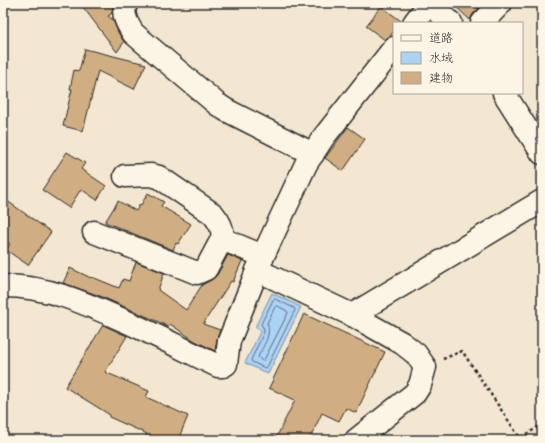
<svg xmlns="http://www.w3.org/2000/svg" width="545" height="443" font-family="'Comic Neue','Klee One',sans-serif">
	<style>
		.water { fill: #acd2f5; stroke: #788fa4 }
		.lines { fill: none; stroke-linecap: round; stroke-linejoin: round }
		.shore { stroke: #5f6e7c; stroke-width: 1 }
		.building { fill: #d0ae82; stroke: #2b2b2b }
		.minor-casing { stroke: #2b2b2b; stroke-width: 25 }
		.path { stroke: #2b2b2b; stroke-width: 2.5; stroke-dasharray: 3 3; stroke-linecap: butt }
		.minor { stroke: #fcf5e5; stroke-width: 22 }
	</style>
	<rect width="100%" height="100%" fill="#f3e7d1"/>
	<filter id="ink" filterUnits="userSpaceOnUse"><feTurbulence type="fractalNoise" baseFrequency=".025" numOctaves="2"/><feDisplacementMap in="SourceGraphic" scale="8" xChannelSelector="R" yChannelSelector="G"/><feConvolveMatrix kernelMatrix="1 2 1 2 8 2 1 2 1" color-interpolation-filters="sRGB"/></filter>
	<g filter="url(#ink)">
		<polygon class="water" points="272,293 301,307 268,374 245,363 261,330 255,327"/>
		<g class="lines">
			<g class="shore">
				<polygon points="275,299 294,308 295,310 267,367 265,368 252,362 251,360 264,332 264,329 261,324 273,300"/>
				<path d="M 278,306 L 287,311 L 288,313 L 264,360 L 262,361 L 258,357 C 263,346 272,335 267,323 L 275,307 Z"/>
			</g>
		</g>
		<g class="building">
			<polygon points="80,3 113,3 112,13 108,16 113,20 118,32 124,42 117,52"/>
			<polygon points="452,3 484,3 473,14 470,20"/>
			<polygon points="381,6 401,21 400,23 394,23 394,31 390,36 385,40 366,26"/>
			<polygon points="85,49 146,64 134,89 98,71 83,131 63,126 72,89 70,89 74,70 79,71"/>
			<polygon points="348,127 365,139 343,171 325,158"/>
			<polygon points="67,152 85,163 81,169 106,186 97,200 81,189 69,208 42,190"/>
			<polygon points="148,193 164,202 161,206 191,224 178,244 176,243 173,250 105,222 118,201 136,211 140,204 141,205"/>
			<polygon points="3,198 51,232 28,265 6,250 10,244 3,239"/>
			<polygon points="228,255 242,261 233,282 231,281 203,324 220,330 217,339 215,351 195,341 170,324 168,327 159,322 100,296 63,283 70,268 91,278 92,277 119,288 123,279 129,281 136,262 164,273 158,290 186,310 202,285 211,280 217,275"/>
			<polygon points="304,314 385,352 356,413 346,408 339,421 322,413 309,440 275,440 295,400 269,388"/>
			<polygon points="103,325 127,336 105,372 149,391 146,397 188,416 178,440 145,440 147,434 109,417 110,415 65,387"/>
		</g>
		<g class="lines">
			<defs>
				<g id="minor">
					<path d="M 127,3 C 120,13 128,25 133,33 L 217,104 L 226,110 L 313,154"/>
					<polyline points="429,3 451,23"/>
					<polyline points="414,23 429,3"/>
					<polyline points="482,23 501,3"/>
					<polyline points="504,93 542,153"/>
					<path d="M 125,176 L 151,175 L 159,177 L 213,214 C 219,221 224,230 222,239 L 263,256"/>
					<polyline points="94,232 197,273 206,269 222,239"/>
					<polyline points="257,270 352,315 402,343 416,354 425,367 420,385 415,393 356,440"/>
					<path d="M 3,286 C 48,286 85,303 125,321 C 156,335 187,351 218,366 L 223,366 L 226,364 L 229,341 L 263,256 L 306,164 L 323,138 L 394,48"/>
					<polyline points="352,315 542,201"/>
				</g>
			</defs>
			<use href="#minor" class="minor-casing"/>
			<polyline class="path" points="443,359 462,351 520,438 542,425"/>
			<use href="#minor" class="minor"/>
		</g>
	</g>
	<rect width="545" height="443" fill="none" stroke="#fcf5e5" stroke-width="16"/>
	<rect x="8" y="8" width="529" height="427" fill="none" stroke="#2b2b2b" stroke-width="1.5" filter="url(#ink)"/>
	<rect x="393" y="22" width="130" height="72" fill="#fcf5e5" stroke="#a8a49b"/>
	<rect x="401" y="35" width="20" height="6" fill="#fcf5e5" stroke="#a8a49b"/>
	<text x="429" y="42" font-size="12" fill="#2b2b2b">道路</text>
	<rect x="401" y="52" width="20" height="12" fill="#acd2f5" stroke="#a8a49b"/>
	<text x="429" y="62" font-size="12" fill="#2b2b2b">水域</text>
	<rect x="401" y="72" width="20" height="12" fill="#d0ae82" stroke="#a8a49b"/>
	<text x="429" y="82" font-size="12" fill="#2b2b2b">建物</text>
</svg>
